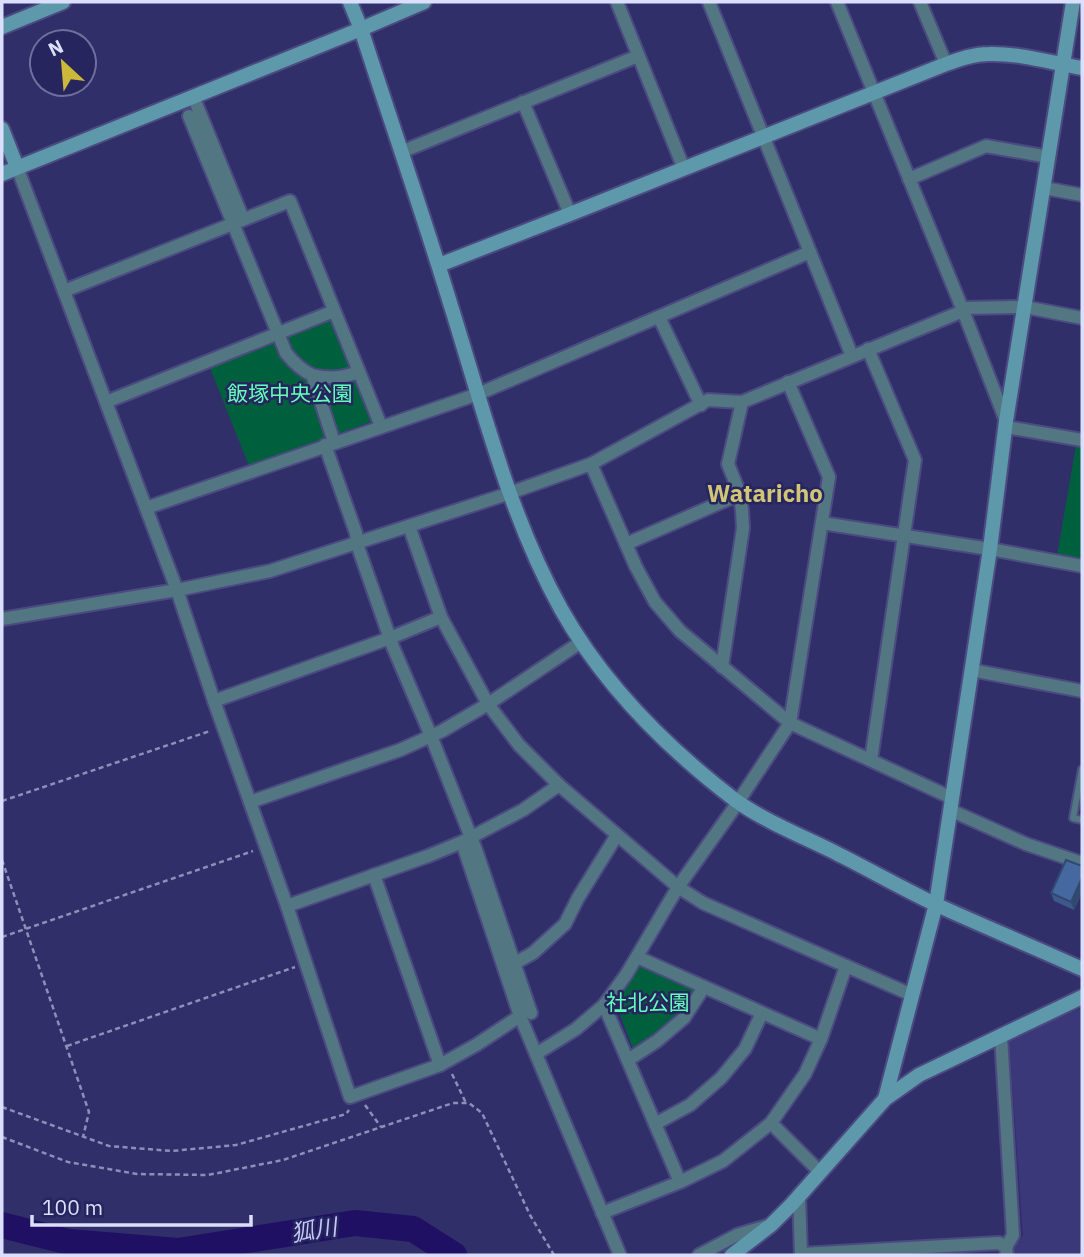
<svg xmlns="http://www.w3.org/2000/svg" width="1084" height="1257" font-family="'IBM Plex Sans','Noto Sans JP',sans-serif">
	<style>
		.built { fill: #3a3879 }
		.green { fill: #00603e }
		.lines { fill: none; stroke-linecap: round; stroke-linejoin: round }
		.river { stroke: #201063; stroke-width: 26 }
		.lane-casing { stroke: #4c4b81; stroke-width: 10 }
		.street-casing { stroke: #4c4b81; stroke-width: 16 }
		.secondary-casing { stroke: #4c4b81; stroke-width: 18 }
		.path { stroke: #8e8fb9; stroke-width: 2.5; stroke-dasharray: 5 3.5; stroke-linecap: butt }
		.lane { stroke: #527682; stroke-width: 6 }
		.street { stroke: #527682; stroke-width: 12 }
		.secondary { stroke: #5d98ab; stroke-width: 14 }
		.wall { fill: #3c598a }
		.shaded-wall { fill: #314971 }
		.building { fill: #4668a1; stroke: #314971; stroke-width: 2 }
		.labels { text-anchor: middle; stroke-width: 5; stroke-linejoin: round; paint-order: stroke }
		.park-label { font-size: 21px; fill: #63ffb9; stroke: #27255e }
		.water-label { font-size: 23px; font-style: italic; fill: #c4c8f7; stroke: #27255e }
		.quarter-label { font-size: 24px; font-weight: bold; fill: #d1c577; stroke: #27255e }
	</style>
	<rect width="100%" height="100%" fill="#312f6a"/>
	<polygon class="built" points="1082,1008 1082,1255 1014,1255 1014,1243 1023,1236 1009,1037"/>
	<g class="green">
		<polygon points="333,319 373,421 249,466 210,368"/>
		<polygon points="1076,445 1082,446 1082,561 1057,556"/>
		<path d="M 639,966 L 694,990 C 675,1018 662,1032 633,1049 L 615,1001 Z"/>
	</g>
	<g class="lines">
		<polyline class="river" points="2,1225 69,1242 178,1251 355,1223 413,1229 454,1255"/>
		<defs>
			<polyline id="lane" points="1082,769 1073,818 1082,820"/>
			<g id="street">
				<polyline points="617,2 684,169"/>
				<polyline points="709,2 852,356"/>
				<polyline points="837,2 962,308 1006,421"/>
				<polyline points="920,2 946,64"/>
				<polyline points="193,96 243,219"/>
				<polyline points="523,102 570,214"/>
				<path d="M 189,116 L 286,353 C 294,363 301,370 312,375 L 334,442"/>
				<polyline points="401,152 638,56"/>
				<polyline points="17,167 177,590 214,701 287,906 350,1097 440,1065 476,1045 520,1016"/>
				<polyline points="909,179 986,146 1049,157"/>
				<polyline points="1044,188 1082,195"/>
				<polyline points="64,291 290,201 381,426"/>
				<polyline points="962,308 1025,307 1082,318"/>
				<polyline points="659,317 701,405"/>
				<polyline points="868,349 915,460 871,760"/>
				<path d="M 312,375 C 331,379 341,378 359,372"/>
				<polyline points="106,402 334,311"/>
				<polyline points="1006,427 1082,440"/>
				<polyline points="325,445 356,533 357,544 393,647 431,736 476,850 531,1013"/>
				<polyline points="591,464 636,567 655,602 680,631 790,723 952,798"/>
				<polyline points="146,508 478,394 810,252"/>
				<polyline points="822,523 990,549 1082,566"/>
				<polyline points="409,526 441,617 488,704 519,745 559,785 678,887 703,903 912,995"/>
				<polyline points="626,544 740,494"/>
				<polyline points="2,619 177,590 270,571 501,496 591,464 708,400 742,402 963,311"/>
				<polyline points="722,667 743,528 742,511 740,494 728,464 742,402"/>
				<polyline points="971,670 1082,691"/>
				<polyline points="214,701 390,638 441,617"/>
				<polyline points="250,802 400,750 442,731 488,704 581,642"/>
				<polyline points="950,810 1026,844 1082,863"/>
				<polyline points="462,842 520,1016 620,1255"/>
				<polyline points="374,875 440,1065"/>
				<polyline points="287,906 428,856 462,842 523,810 559,785"/>
				<polyline points="637,957 821,1039"/>
				<polyline points="508,967 533,953 565,924 578,898 617,835"/>
				<polyline points="604,1005 680,1182"/>
				<polyline points="1001,1036 1013,1235 1006,1247"/>
				<polyline points="536,1054 576,1029 604,1005 626,975 678,887 732,811 790,723 829,477 788,382"/>
				<polyline points="628,1060 657,1041 684,1018 704,987"/>
				<polyline points="771,1123 820,1172"/>
				<polyline points="655,1124 690,1105 721,1078 745,1049 762,1013"/>
				<polyline points="799,1195 801,1255"/>
				<polyline points="602,1213 680,1182 723,1161 771,1123 805,1074 821,1039 846,966"/>
				<polyline points="801,1254 999,1243 1006,1247 1007,1255"/>
				<polyline points="699,1255 737,1235 767,1226"/>
			</g>
			<g id="secondary">
				<path d="M 424,2 L 361,29 C 391,122 423,214 451,306 C 483,408 509,515 561,609 C 603,684 667,748 735,800 C 764,821 804,837 836,853 C 870,870 903,889 937,905 C 985,927 1034,947 1082,969"/>
				<polyline points="2,27 63,2"/>
				<polyline points="2,129 17,167"/>
				<polyline points="2,174 361,29 350,2"/>
				<path d="M 439,265 L 570,214 L 946,64 C 960,59 974,54 989,54 C 1020,53 1052,63 1082,68"/>
				<polyline points="885,1099 936,904 990,549 1006,421 1073,2"/>
				<polyline points="732,1255 771,1225 792,1204 885,1099 919,1075 1082,997"/>
			</g>
		</defs>
		<use href="#lane" class="lane-casing"/>
		<use href="#street" class="street-casing"/>
		<use href="#secondary" class="secondary-casing"/>
		<g class="path">
			<polyline points="2,801 210,731"/>
			<polyline points="2,860 89,1112 83,1137"/>
			<polyline points="2,937 253,851"/>
			<polyline points="67,1046 295,967"/>
			<polyline points="452,1074 466,1103"/>
			<polyline points="365,1105 381,1127"/>
			<polyline points="2,1107 109,1146 172,1151 236,1145 332,1118 346,1114 349,1110"/>
			<polyline points="2,1137 68,1162 137,1174 208,1175 283,1160 453,1103 469,1103 482,1113 530,1215 554,1255"/>
		</g>
		<use href="#lane" class="lane"/>
		<use href="#street" class="street"/>
		<use href="#secondary" class="secondary"/>
	</g>
	<polygon class="wall" points="1082,866 1082,893 1074,910 1054,901 1051,893"/>
	<polygon class="shaded-wall" points="1082,878 1082,893 1074,910 1071,902"/>
	<polygon class="building" points="1066,860 1082,866 1082,878 1071,902 1051,893"/>
	<g class="labels">
		<g class="park-label">
			<text x="290" y="401">飯塚中央公園</text>
			<text x="648" y="1010">社北公園</text>
		</g>
		<g class="water-label">
			<text transform="translate(314 1230) rotate(-9)" y="8">狐川</text>
		</g>
		<g class="quarter-label">
			<text x="765" y="502">Wataricho</text>
		</g>
	</g>
	<rect width="1084" height="1257" fill="none" stroke="#dcdffc" stroke-width="7"/>
	<g transform="translate(63 63) rotate(334)"><circle r="33" fill="#27255e" stroke="#6f6f9d" stroke-width="2"/>
	<path d="M0-5L12 26L0 18L-12 26Z" fill="#ccb939"/>
	<text y="-10" font-size="19" font-weight="bold" text-anchor="middle" fill="#dcdffc">N</text>
	</g>
	<path d="M32 1215v10h219v-10" fill="none" stroke="#dcdffc" stroke-width="3.5"/>
	<text x="42" y="1215" font-size="21" fill="#dcdffc" stroke="#27255e" stroke-width="5" paint-order="stroke">100 m</text>
</svg>
